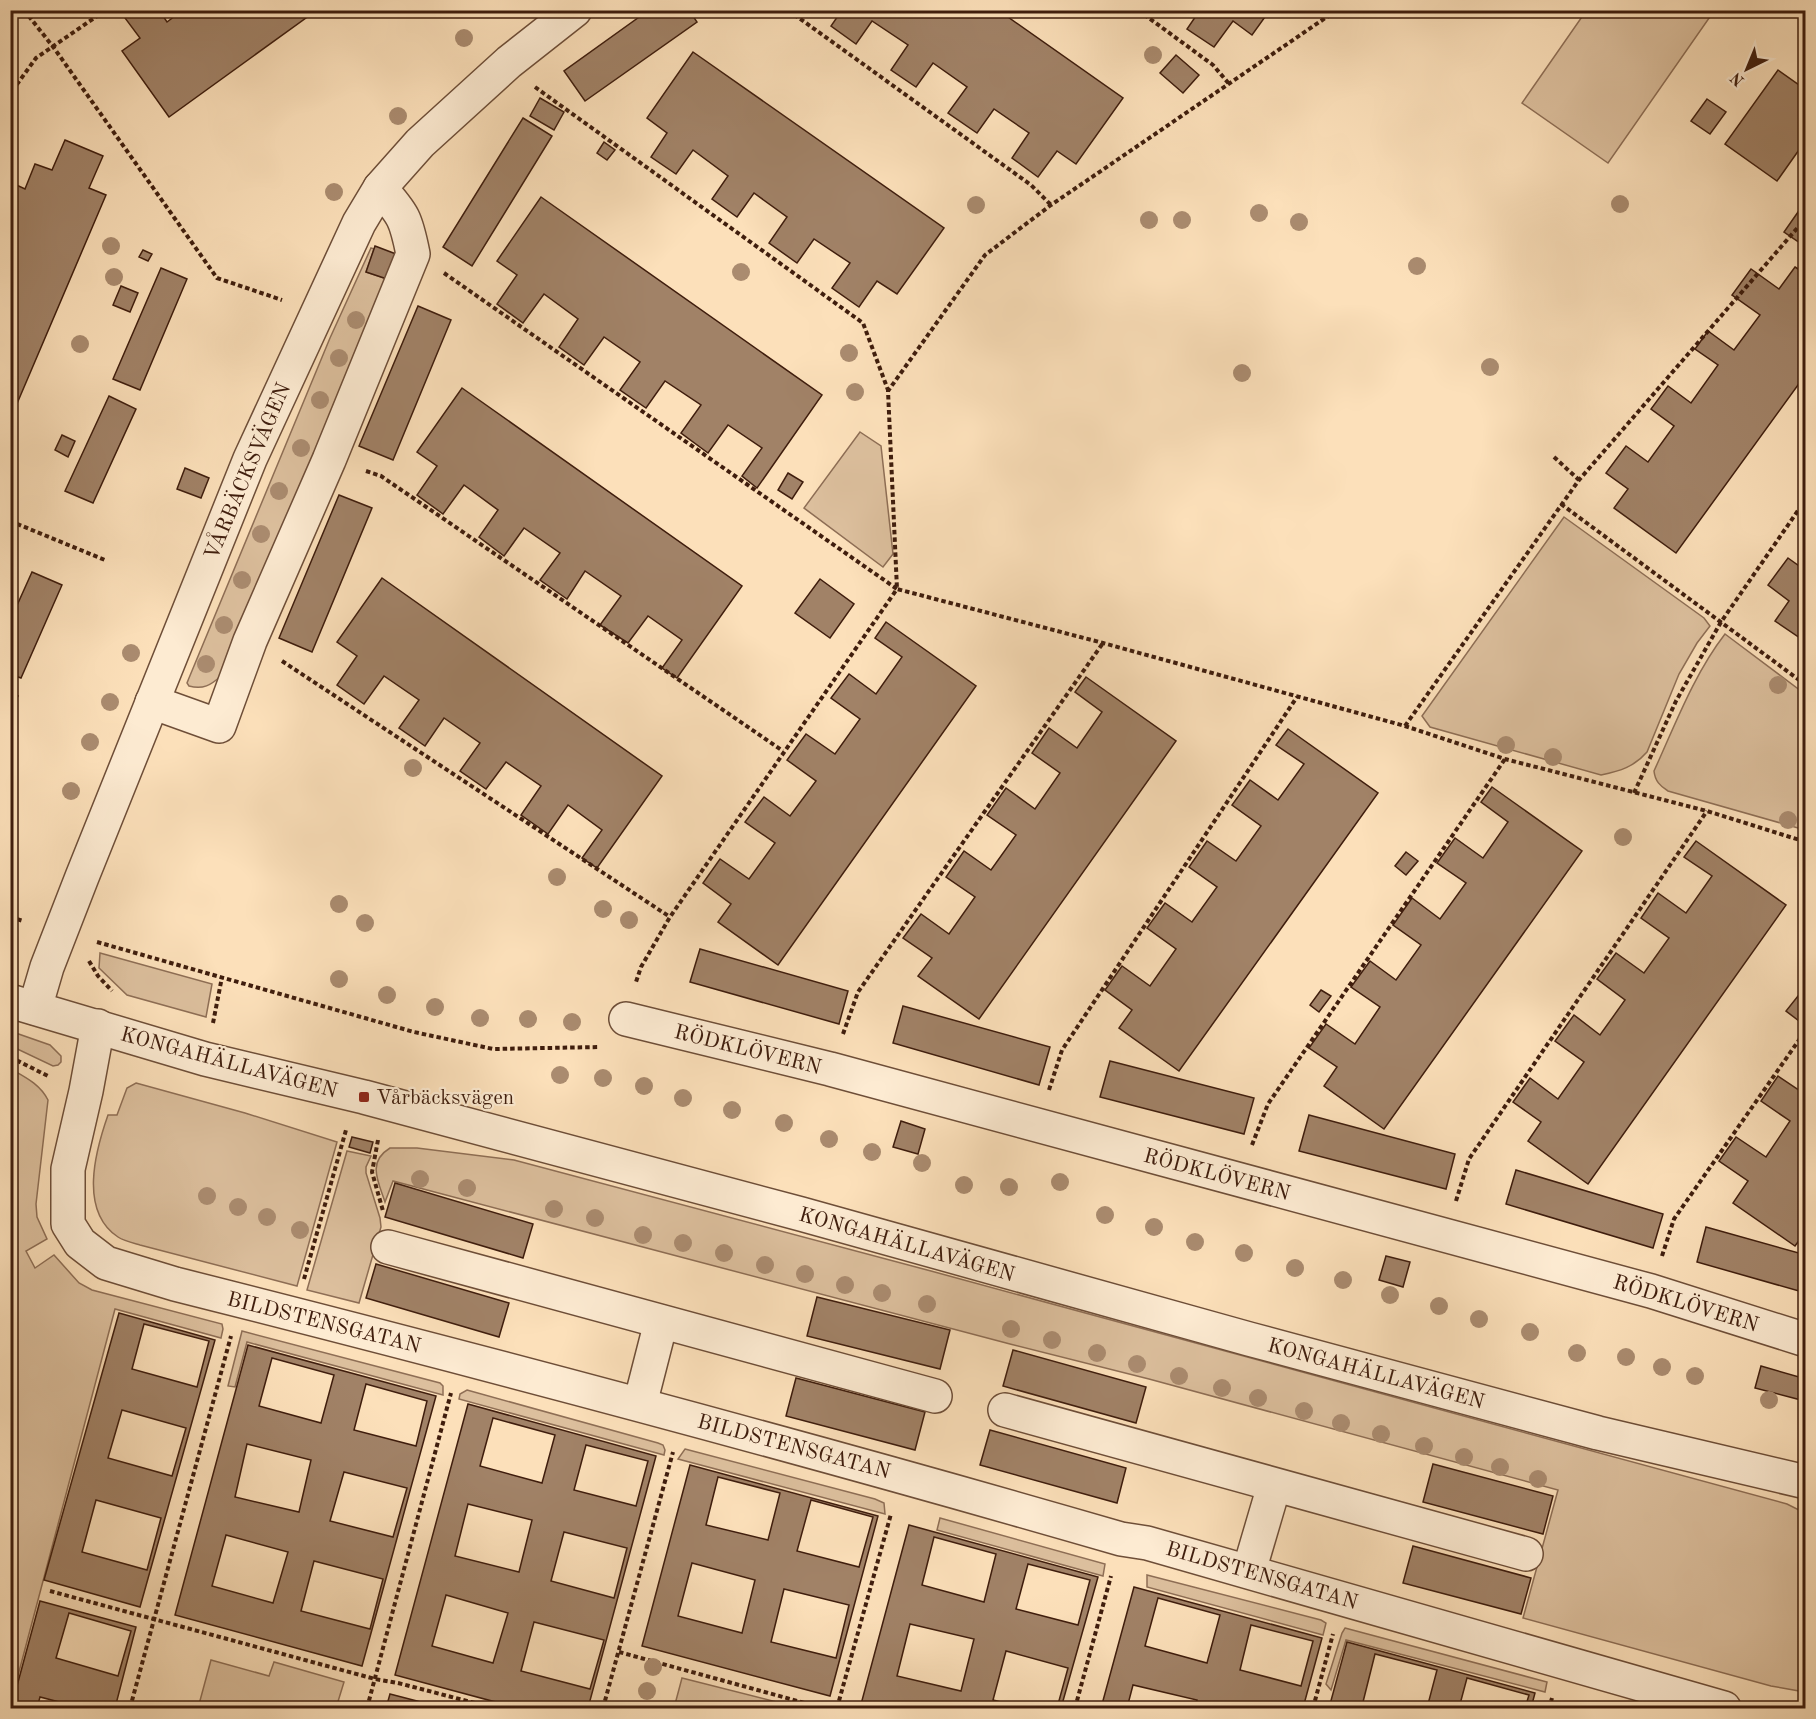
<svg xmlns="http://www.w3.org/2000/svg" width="1816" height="1719" font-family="'Old Standard TT',serif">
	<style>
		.green { fill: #dcbf9d; stroke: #8e6e55; stroke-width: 1.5 }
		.building { fill: #a18267; stroke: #3f1d0d; stroke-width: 1.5; fill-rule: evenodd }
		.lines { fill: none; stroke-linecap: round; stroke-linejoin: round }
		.minor-casing { stroke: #6e4e38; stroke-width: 36 }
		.path { stroke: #3f1d0d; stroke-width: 4; stroke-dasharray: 4.5 3; stroke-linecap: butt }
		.minor { stroke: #fdebd2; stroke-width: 33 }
		.tree { fill: #aa8b6f }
		.poi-dot { fill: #8f2418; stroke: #fdebd2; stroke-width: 2 }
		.labels { text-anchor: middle; stroke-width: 4.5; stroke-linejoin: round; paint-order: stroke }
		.street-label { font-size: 21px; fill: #3f1d0d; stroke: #fdebd2 }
		.poi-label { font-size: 21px; fill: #3f1d0d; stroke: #fdebd2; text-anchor: start }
	</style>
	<rect width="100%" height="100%" fill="#fce0ba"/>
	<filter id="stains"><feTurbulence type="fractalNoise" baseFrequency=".00333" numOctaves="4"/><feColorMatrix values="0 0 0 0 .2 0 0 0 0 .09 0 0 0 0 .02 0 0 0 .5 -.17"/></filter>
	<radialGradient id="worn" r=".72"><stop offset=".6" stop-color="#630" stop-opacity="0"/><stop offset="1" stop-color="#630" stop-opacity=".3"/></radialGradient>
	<g class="green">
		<polygon points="1586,11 1714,11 1608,163 1522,103"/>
		<path d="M 371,248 L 374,249 L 366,272 L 387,279 L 221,676 C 211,685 203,690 189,686 L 187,683 L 189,678 L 330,338 Z"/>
		<polygon points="860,432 881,446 893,554 883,567 804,508"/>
		<path d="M 1564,517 L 1704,618 L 1710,626 L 1697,643 L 1679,674 L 1647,752 C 1634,767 1620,771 1601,775 L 1430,727 L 1422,716 Z"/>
		<path d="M 1725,634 L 1805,694 L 1805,830 L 1668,791 C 1660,786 1655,781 1654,771 C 1675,725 1694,674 1725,634 Z"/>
		<polygon points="100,953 212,984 206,1017 127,995 99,968"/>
		<polygon points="10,1031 50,1045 61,1056 61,1062 58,1065 53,1066 11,1046"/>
		<path d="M 11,1069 C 25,1077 40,1084 48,1100 L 36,1204 L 37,1217 L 47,1239 L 26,1251 L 35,1268 L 54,1255 L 79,1283 L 92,1290 L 222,1324 L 223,1329 L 221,1338 L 115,1309 L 11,1702 Z"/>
		<path d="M 136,1083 L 245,1113 L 337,1142 L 297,1286 L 140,1245 C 133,1243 124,1241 118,1237 C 79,1211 95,1152 108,1115 L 117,1115 L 127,1088 Z"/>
		<path d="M 390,1148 L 417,1148 L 514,1160 L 931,1271 L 1787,1504 L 1803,1512 L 1805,1522 L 1805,1692 L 1771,1686 L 1523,1618 L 1558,1490 L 1149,1379 L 1010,1344 L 393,1181 L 385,1202 C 378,1181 367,1162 390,1148 Z"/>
		<polygon points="347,1151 371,1156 366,1167 366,1173 380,1218 381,1227 359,1303 307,1290"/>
		<polygon points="242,1331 440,1383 443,1386 443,1395 247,1342 235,1387 228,1386"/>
		<polygon points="467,1390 658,1443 663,1445 665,1450 664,1455 459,1399 460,1394"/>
		<polygon points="685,1449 875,1499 884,1503 885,1514 678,1459"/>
		<polygon points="940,1518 1105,1564 1103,1576 937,1530"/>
		<polygon points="1147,1575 1321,1620 1326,1623 1323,1635 1147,1587"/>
		<polygon points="1345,1628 1547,1682 1545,1692 1346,1640 1331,1690 1326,1684 1342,1633"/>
		<polygon points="211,1660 269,1676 274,1662 344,1682 336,1708 198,1708"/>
		<polygon points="682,1678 800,1708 674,1708"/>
	</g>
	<g class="building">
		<polygon points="127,10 159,10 167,22 183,10 317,10 169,117 122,51 140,38 122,14"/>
		<polygon points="649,10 689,10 697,22 585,101 564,71"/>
		<polygon points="842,10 998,10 1123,98 1076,164 1057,151 1038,177 1012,158 1029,133 994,109 977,133 948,113 967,87 933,63 916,87 891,70 908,45 872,21 856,44 831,26"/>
		<polygon points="1200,10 1270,10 1252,35 1233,21 1214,47 1187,29"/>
		<polygon points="693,52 944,228 897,294 877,281 859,307 832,288 850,263 814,239 797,263 769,243 787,217 754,193 737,217 712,199 728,176 693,150 676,174 651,157 667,133 647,118"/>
		<polygon points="1176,55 1199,75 1183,93 1160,73"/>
		<polygon points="1778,70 1806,90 1806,140 1777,181 1725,144"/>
		<polygon points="540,98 564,112 554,130 530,116"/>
		<polygon points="1707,99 1726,112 1710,134 1691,121"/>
		<polygon points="523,118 552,136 472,266 443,247"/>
		<polygon points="65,140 103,156 89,188 106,195 10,420 10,222 13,217 10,216 10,182 25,189 35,164 52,170"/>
		<polygon points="604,142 615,150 607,160 597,153"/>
		<polygon points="541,197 822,395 757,488 742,476 762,448 728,425 708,453 681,433 701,405 665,381 646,408 620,390 640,362 604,337 584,365 559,347 578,319 544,294 523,323 497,304 517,275 497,261"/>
		<polygon points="1805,202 1806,203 1806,247 1784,232"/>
		<polygon points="375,246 396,254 387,279 366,272"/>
		<polygon points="143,250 152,254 148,261 139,257"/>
		<polygon points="1795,267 1806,274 1806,374 1676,553 1614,508 1628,489 1606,473 1626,446 1648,462 1674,426 1651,409 1668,386 1691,403 1718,365 1695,349 1708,331 1734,350 1760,315 1732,295 1751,269 1779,289"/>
		<polygon points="161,268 187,279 140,390 113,379"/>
		<polygon points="121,286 138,293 130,312 113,305"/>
		<polygon points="418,306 451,320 393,460 359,446"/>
		<polygon points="462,388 742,586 677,678 662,668 682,640 648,616 628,643 600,625 621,596 585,571 567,599 540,580 560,553 524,528 504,556 479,537 498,510 464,485 443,514 417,495 437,466 417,452"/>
		<polygon points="109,396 136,409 93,503 65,491"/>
		<polygon points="62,435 75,441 68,457 55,450"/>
		<polygon points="185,468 209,478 201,498 177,489"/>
		<polygon points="788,473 803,482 792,499 778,490"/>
		<polygon points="339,495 372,508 312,652 279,638"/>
		<polygon points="1788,558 1806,571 1806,642 1775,621 1789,601 1768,585"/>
		<polygon points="32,572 62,585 21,678 10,674 10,621"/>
		<polygon points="382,578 662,776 597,868 582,858 602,830 568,805 548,834 521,815 541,786 506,762 486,789 460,771 480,743 444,718 425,746 399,728 419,700 384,676 364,704 337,685 357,656 337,642"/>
		<polygon points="820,579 854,604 830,638 795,613"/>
		<polygon points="886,622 976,686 778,965 718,922 731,904 703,883 720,859 749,879 775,843 745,822 764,797 790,816 816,781 787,760 806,734 835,754 860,719 831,698 849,674 876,694 902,657 875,638"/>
		<polygon points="1086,677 1176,741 979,1019 918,976 932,958 903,938 921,914 949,934 975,897 946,877 964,851 991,870 1016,835 987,815 1006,788 1035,809 1060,773 1032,753 1049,728 1077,748 1102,712 1075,692"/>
		<polygon points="10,693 18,696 10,714"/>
		<polygon points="1288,729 1378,793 1179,1071 1119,1028 1132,1010 1105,990 1122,966 1150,986 1176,949 1147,928 1165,903 1192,922 1217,887 1189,867 1207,841 1236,861 1261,826 1232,805 1250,780 1278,800 1304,764 1276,745"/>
		<polygon points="1492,787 1582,851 1384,1129 1324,1086 1337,1067 1309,1048 1326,1024 1355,1044 1380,1007 1351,987 1370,961 1396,980 1421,945 1393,925 1412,898 1440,919 1466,883 1437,863 1455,838 1483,858 1508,822 1481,802"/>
		<polygon points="1696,841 1786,905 1588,1184 1528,1141 1541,1122 1513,1102 1530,1078 1558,1099 1584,1062 1555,1041 1574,1015 1600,1035 1625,1000 1597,979 1616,953 1644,973 1669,938 1641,918 1658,893 1686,913 1712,876 1684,857"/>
		<polygon points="1406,852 1418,861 1406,875 1395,866"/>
		<polygon points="700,949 848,991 839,1024 690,982"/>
		<polygon points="1321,990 1331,996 1319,1012 1310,1005"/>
		<polygon points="1798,996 1806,1002 1806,1013 1799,1021 1786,1011"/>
		<polygon points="903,1006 1050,1047 1039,1085 893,1043"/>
		<polygon points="1110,1061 1254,1098 1244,1134 1100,1097"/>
		<polygon points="1778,1076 1806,1095 1806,1231 1795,1246 1733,1203 1748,1181 1719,1161 1736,1137 1766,1157 1790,1121 1761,1101"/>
		<polygon points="1309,1115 1455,1154 1446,1189 1299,1151"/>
		<polygon points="901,1121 925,1129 918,1154 893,1147"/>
		<polygon points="352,1137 373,1142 370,1153 349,1147"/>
		<polygon points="1516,1170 1663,1214 1653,1248 1506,1204"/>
		<polygon points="395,1183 533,1224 523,1258 385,1217"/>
		<polygon points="1706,1227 1806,1255 1806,1293 1697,1262"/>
		<polygon points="1386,1256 1410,1262 1403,1287 1379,1280"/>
		<polygon points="376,1264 509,1303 499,1337 366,1298"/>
		<polygon points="817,1297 950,1330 940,1369 807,1336"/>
		<path d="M 119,1313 L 215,1340 L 140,1607 L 44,1580 ZM 144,1324 L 209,1341 L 197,1387 L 132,1369 ZM 122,1410 L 186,1428 L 172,1476 L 108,1458 ZM 96,1500 L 161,1518 L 147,1570 L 82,1552 Z"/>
		<path d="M 248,1345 L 436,1396 L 362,1666 L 175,1615 ZM 272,1358 L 334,1375 L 321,1423 L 259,1406 ZM 366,1384 L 427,1401 L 416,1446 L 354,1430 ZM 247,1444 L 311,1460 L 299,1512 L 235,1497 ZM 344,1472 L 407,1488 L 393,1537 L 330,1521 ZM 226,1535 L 288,1552 L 273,1603 L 212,1586 ZM 314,1561 L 383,1579 L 370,1629 L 301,1611 Z"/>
		<polygon points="1013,1350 1146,1387 1136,1423 1003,1386"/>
		<polygon points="1761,1366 1806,1379 1801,1400 1755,1388"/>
		<polygon points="796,1378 925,1412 915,1450 786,1416"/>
		<path d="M 468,1404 L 656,1456 L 588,1708 L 518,1708 L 395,1675 ZM 493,1418 L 555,1435 L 542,1483 L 480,1466 ZM 586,1445 L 648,1461 L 636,1506 L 574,1490 ZM 468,1504 L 532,1520 L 519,1572 L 455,1556 ZM 564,1532 L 627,1548 L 614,1598 L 551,1581 ZM 446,1595 L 508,1613 L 493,1663 L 432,1646 ZM 534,1622 L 604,1640 L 590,1689 L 521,1671 Z"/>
		<polygon points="990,1430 1126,1468 1117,1503 980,1465"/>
		<polygon points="1433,1464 1553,1496 1543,1534 1423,1502"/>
		<path d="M 690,1465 L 878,1516 L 830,1696 L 642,1646 ZM 718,1477 L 780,1493 L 768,1540 L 706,1525 ZM 811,1500 L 873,1517 L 859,1567 L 797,1551 ZM 692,1563 L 755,1580 L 742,1633 L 678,1616 ZM 784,1589 L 849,1605 L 836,1658 L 771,1642 Z"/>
		<path d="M 909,1525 L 1098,1577 L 1061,1708 L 1057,1708 L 1068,1668 L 1006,1651 L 993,1700 L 1025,1708 L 860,1708 ZM 934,1537 L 996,1554 L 984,1602 L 922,1585 ZM 1028,1564 L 1090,1580 L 1078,1625 L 1016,1609 ZM 910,1624 L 974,1639 L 961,1691 L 897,1676 Z"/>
		<polygon points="1413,1546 1531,1578 1521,1614 1403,1583"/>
		<path d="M 1134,1587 L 1322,1638 L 1303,1708 L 1195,1708 L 1197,1700 L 1133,1685 L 1127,1708 L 1101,1708 ZM 1158,1598 L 1220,1615 L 1207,1663 L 1145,1646 ZM 1251,1625 L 1313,1641 L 1301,1686 L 1240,1670 Z"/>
		<path d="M 40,1601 L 136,1627 L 115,1708 L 82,1708 L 40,1697 L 37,1708 L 11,1708 ZM 69,1613 L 131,1631 L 118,1676 L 56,1658 Z"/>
		<polygon points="1347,1642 1535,1693 1531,1708 1525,1708 1529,1695 1467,1678 1459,1708 1427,1708 1437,1670 1375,1654 1363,1702 1389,1708 1329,1708"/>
		<polygon points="390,1694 444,1708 414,1707 386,1708"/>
	</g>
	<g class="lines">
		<defs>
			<g id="minor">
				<path d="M 152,702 L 219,726 L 250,641 L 329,460 L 413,254 C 406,219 404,215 380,188"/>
				<polyline points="10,1001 205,1059 364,1097 801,1214 1249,1339 1598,1433 1806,1482"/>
				<polyline points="35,1008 47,967 82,877 250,459 359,223 380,188 420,143 509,62 575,10"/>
				<polyline points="626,1019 830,1069 1651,1291 1806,1340"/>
				<path d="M 98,1026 L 86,1091 L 68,1169 L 68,1224 L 80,1243 L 106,1263 L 175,1284 C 492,1364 807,1448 1121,1539 L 1147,1543 L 1724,1708"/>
				<polyline points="388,1247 935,1396"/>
				<polyline points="640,1404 661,1322"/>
				<polyline points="1005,1410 1526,1554"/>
				<polyline points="1249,1571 1274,1486"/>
			</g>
		</defs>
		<use href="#minor" class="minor-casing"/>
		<g class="path">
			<polyline points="24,10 54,48 217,278 282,300"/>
			<polyline points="788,10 1031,185 1051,205"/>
			<polyline points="1138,10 1213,65 1230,85"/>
			<polyline points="1337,10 1051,205 985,255 888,391 897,589 1103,643 1405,726 1505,759 1707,811 1806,842"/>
			<polyline points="535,87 863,323 888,390"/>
			<polyline points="10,98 15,87 36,58 106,10"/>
			<polyline points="444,273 897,589 670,917 641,967 636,982"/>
			<polyline points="1554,457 1579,480"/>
			<polyline points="366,471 381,476 783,751"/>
			<polyline points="1561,504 1806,685"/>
			<polyline points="10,521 105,560"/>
			<polyline points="282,661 670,917"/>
			<polyline points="1405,726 1579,480 1806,218"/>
			<polyline points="1634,793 1676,701 1721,622 1806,499"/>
			<polyline points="10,917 23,921"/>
			<polyline points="97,942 414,1032 493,1049 600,1047"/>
			<polyline points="89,961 98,976 112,991"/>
			<polyline points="213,1023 222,977"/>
			<polyline points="843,1034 858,992 1103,643"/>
			<polyline points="10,1057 50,1077"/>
			<polyline points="1049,1090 1062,1050 1297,697"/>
			<polyline points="378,1140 372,1172 383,1211"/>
			<polyline points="1252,1145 1268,1104 1505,759"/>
			<polyline points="1456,1201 1469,1159 1707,811"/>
			<polyline points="1662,1256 1674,1219 1806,1030"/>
			<polyline points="304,1279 346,1130"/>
			<polyline points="50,1591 375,1679 398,1683 494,1708"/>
			<polyline points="619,1652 823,1708"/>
			<polyline points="130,1708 231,1336"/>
			<polyline points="367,1708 451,1393"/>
			<polyline points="603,1708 673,1452"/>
			<polyline points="837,1708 891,1514"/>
			<polyline points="1075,1708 1111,1576"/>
			<polyline points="1313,1708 1333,1634"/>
			<polyline points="1549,1708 1552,1698"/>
		</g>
		<use href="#minor" class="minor"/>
	</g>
	<g class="tree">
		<circle cx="464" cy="38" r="9"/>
		<circle cx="1153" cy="55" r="9"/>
		<circle cx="398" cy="116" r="9"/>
		<circle cx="334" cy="192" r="9"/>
		<circle cx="1620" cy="204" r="9"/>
		<circle cx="976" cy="205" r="9"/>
		<circle cx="1259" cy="213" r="9"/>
		<circle cx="1149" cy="220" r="9"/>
		<circle cx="1182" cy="220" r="9"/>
		<circle cx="1299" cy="222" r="9"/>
		<circle cx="111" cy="246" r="9"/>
		<circle cx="1417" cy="266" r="9"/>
		<circle cx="741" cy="272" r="9"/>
		<circle cx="114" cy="277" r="9"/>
		<circle cx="356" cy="320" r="9"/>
		<circle cx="80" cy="344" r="9"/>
		<circle cx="849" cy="353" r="9"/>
		<circle cx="339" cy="358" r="9"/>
		<circle cx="1490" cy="367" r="9"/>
		<circle cx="1242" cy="373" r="9"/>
		<circle cx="855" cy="392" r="9"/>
		<circle cx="320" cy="400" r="9"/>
		<circle cx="301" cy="448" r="9"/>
		<circle cx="279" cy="491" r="9"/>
		<circle cx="261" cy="534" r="9"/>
		<circle cx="242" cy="580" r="9"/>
		<circle cx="224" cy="625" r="9"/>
		<circle cx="131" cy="653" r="9"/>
		<circle cx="206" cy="664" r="9"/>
		<circle cx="1778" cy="685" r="9"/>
		<circle cx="110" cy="702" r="9"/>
		<circle cx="90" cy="742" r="9"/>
		<circle cx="1506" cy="745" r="9"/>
		<circle cx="1553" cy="757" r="9"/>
		<circle cx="413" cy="768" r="9"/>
		<circle cx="71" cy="791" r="9"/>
		<circle cx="1788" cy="820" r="9"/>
		<circle cx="1623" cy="837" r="9"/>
		<circle cx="557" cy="877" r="9"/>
		<circle cx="339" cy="904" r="9"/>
		<circle cx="603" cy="909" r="9"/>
		<circle cx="629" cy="920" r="9"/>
		<circle cx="365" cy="923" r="9"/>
		<circle cx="339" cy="979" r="9"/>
		<circle cx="387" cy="995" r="9"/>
		<circle cx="435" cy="1007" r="9"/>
		<circle cx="480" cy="1018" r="9"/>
		<circle cx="528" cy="1019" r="9"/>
		<circle cx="572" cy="1022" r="9"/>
		<circle cx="560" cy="1075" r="9"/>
		<circle cx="603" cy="1078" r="9"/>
		<circle cx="644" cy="1086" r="9"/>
		<circle cx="683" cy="1098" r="9"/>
		<circle cx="732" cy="1110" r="9"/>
		<circle cx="784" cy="1123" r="9"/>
		<circle cx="829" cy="1139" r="9"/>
		<circle cx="872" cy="1152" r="9"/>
		<circle cx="922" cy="1163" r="9"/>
		<circle cx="420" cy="1179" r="9"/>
		<circle cx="1060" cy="1182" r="9"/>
		<circle cx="964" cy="1185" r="9"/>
		<circle cx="1009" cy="1187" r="9"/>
		<circle cx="467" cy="1188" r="9"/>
		<circle cx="207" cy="1196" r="9"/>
		<circle cx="238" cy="1207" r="9"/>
		<circle cx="554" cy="1209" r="9"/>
		<circle cx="1105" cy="1215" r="9"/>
		<circle cx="267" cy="1217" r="9"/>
		<circle cx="595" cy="1218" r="9"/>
		<circle cx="1154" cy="1227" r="9"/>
		<circle cx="300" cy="1230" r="9"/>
		<circle cx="643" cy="1235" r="9"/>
		<circle cx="1195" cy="1242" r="9"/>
		<circle cx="683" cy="1243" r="9"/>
		<circle cx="724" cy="1253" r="9"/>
		<circle cx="1244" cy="1253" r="9"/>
		<circle cx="765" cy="1265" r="9"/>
		<circle cx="1295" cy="1268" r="9"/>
		<circle cx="805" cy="1274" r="9"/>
		<circle cx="1343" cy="1280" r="9"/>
		<circle cx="845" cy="1285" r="9"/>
		<circle cx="882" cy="1293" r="9"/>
		<circle cx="1390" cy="1295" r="9"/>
		<circle cx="927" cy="1304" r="9"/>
		<circle cx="1439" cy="1306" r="9"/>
		<circle cx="1479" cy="1319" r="9"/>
		<circle cx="1011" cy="1329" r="9"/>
		<circle cx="1530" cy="1332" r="9"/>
		<circle cx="1052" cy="1340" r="9"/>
		<circle cx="1097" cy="1353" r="9"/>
		<circle cx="1577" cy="1353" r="9"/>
		<circle cx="1626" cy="1357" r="9"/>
		<circle cx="1137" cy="1364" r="9"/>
		<circle cx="1662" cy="1367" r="9"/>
		<circle cx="1179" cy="1376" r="9"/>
		<circle cx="1695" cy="1376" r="9"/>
		<circle cx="1222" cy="1388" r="9"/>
		<circle cx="1258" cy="1398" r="9"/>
		<circle cx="1769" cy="1400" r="9"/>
		<circle cx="1304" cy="1411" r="9"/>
		<circle cx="1341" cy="1423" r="9"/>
		<circle cx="1381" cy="1434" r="9"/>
		<circle cx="1424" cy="1446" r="9"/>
		<circle cx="1464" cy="1457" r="9"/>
		<circle cx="1500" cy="1467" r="9"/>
		<circle cx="1538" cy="1479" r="9"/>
		<circle cx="653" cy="1667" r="9"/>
		<circle cx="647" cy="1691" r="9"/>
	</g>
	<rect class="poi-dot" x="358" y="1091" width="12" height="12" rx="3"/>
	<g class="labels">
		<g class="street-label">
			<text transform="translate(247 471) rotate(-67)" y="7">VÅRBÄCKSVÄGEN</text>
			<text transform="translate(748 1049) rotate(14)" y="7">RÖDKLÖVERN</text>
			<text transform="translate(229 1062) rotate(15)" y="7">KONGAHÄLLAVÄGEN</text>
			<text transform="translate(1217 1174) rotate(15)" y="7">RÖDKLÖVERN</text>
			<text transform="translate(907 1244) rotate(16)" y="7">KONGAHÄLLAVÄGEN</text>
			<text transform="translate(1686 1303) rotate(17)" y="7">RÖDKLÖVERN</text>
			<text transform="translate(324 1322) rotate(14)" y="7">BILDSTENSGATAN</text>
			<text transform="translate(1376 1373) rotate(15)" y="7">KONGAHÄLLAVÄGEN</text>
			<text transform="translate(794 1446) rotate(15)" y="7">BILDSTENSGATAN</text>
			<text transform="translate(1262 1575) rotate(16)" y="7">BILDSTENSGATAN</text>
		</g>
		<g class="poi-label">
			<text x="376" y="1104">Vårbäcksvägen</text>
		</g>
	</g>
	<rect width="1816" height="1719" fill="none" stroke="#fce0ba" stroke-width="36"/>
	<rect x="12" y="12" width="1792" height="1695" fill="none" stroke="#3f1d0d" stroke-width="3"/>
	<rect x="18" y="18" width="1780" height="1683" fill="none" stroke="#3f1d0d" stroke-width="1.5"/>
	<g transform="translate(1747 69) rotate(223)" stroke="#fdebd2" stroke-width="4.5" paint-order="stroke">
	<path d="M0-4.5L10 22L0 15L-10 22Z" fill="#3f1d0d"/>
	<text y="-9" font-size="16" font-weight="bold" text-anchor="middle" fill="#3f1d0d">N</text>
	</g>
	<rect width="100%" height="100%" filter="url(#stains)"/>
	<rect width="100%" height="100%" fill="url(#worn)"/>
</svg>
